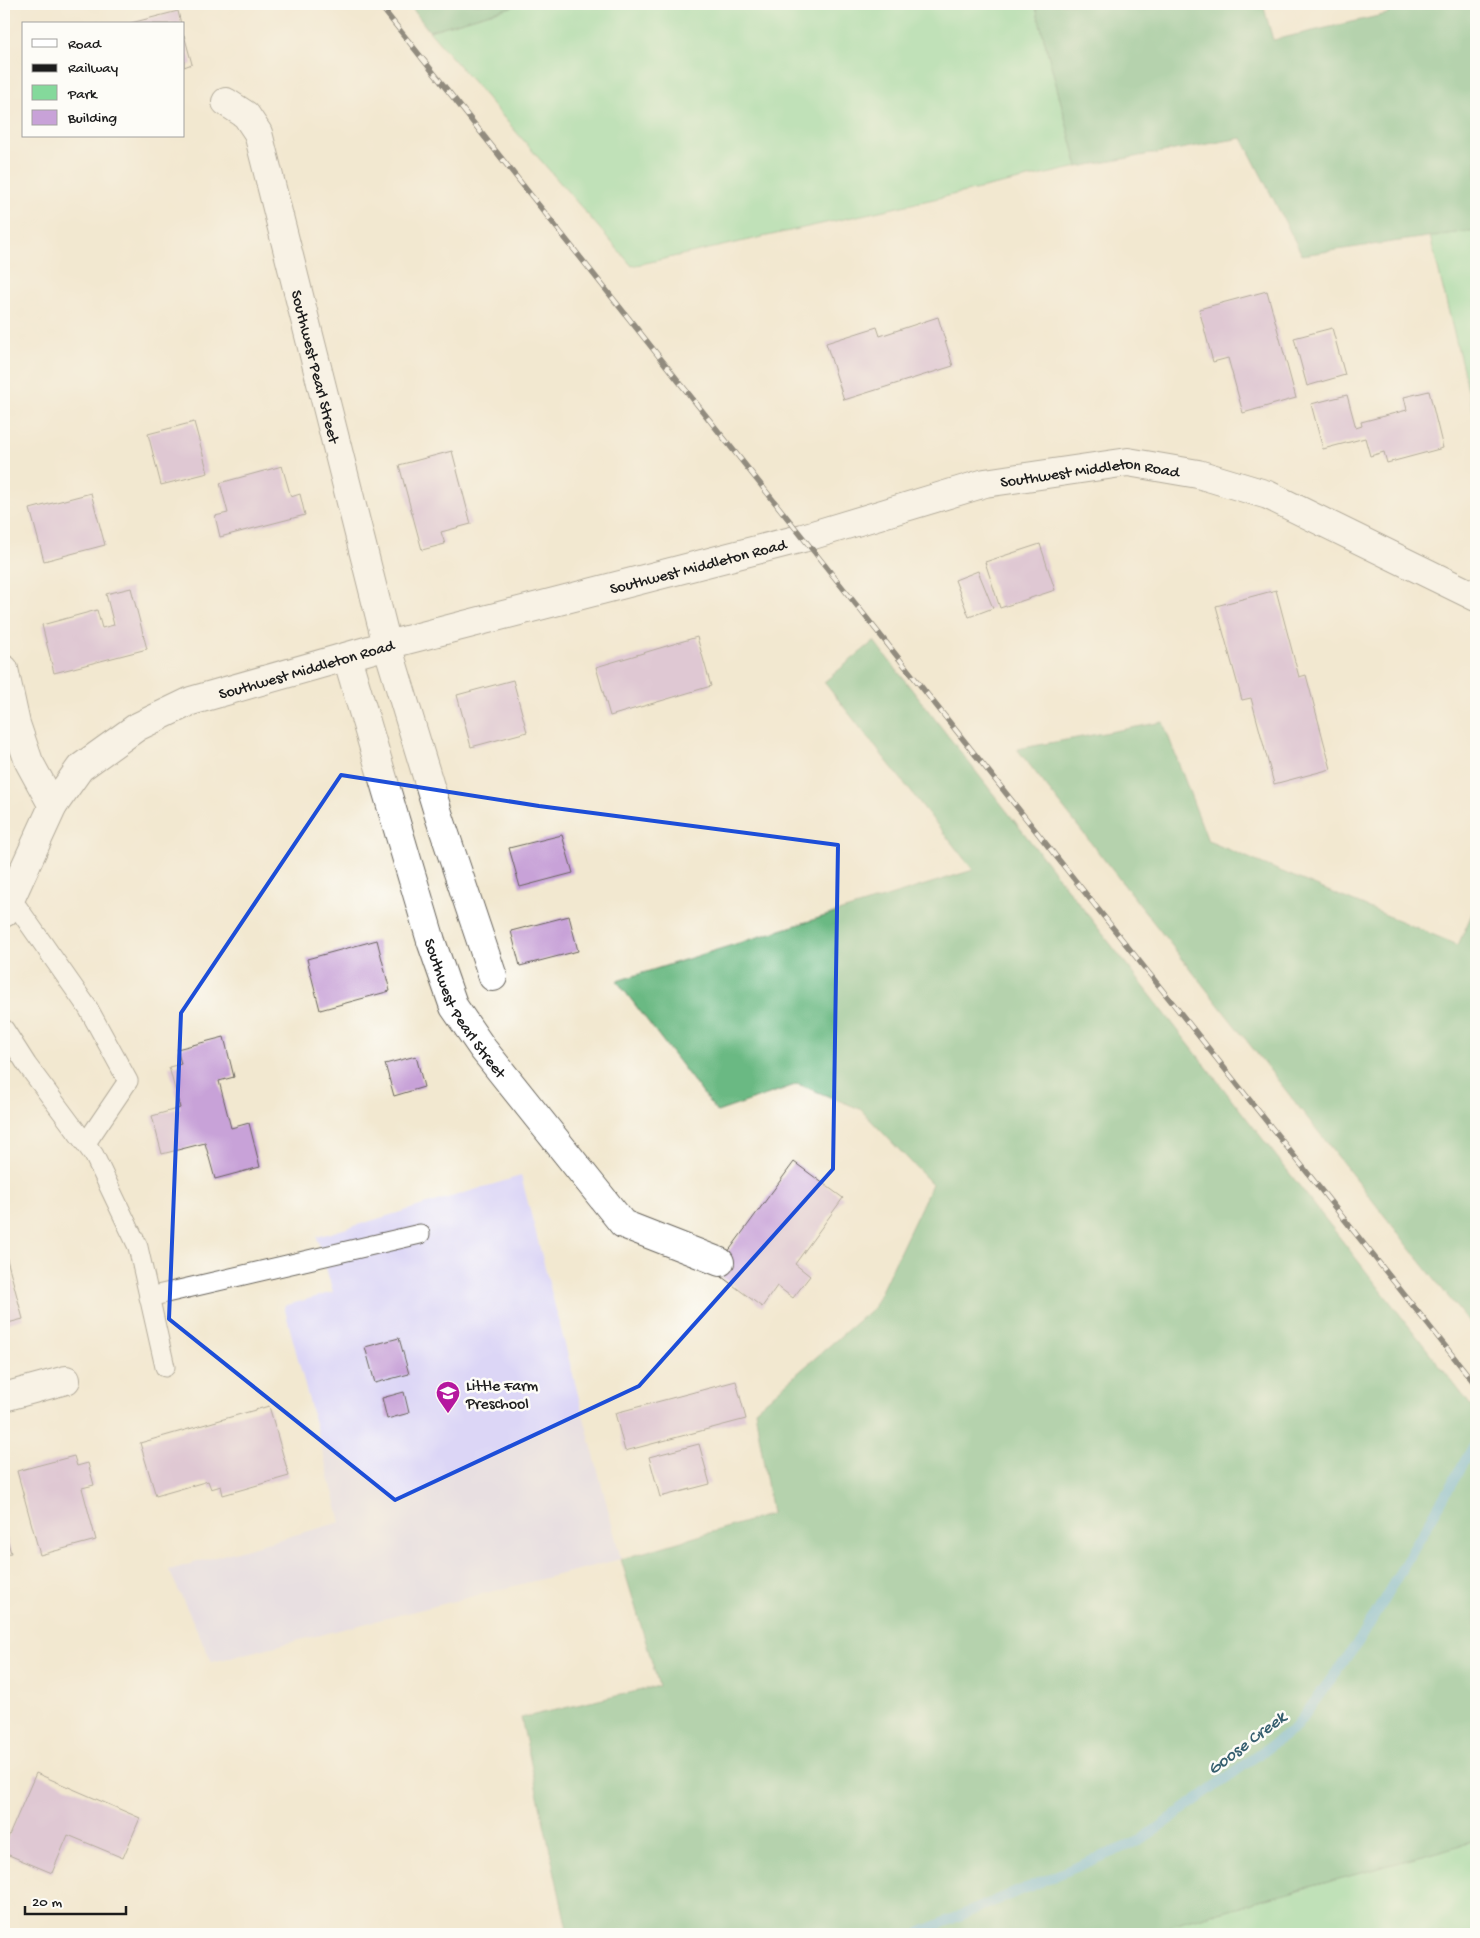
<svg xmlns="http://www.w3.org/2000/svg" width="1480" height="1938" font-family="'Gochi Hand',sans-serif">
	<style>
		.built { fill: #dcd6f6 }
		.green { fill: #84d99b; stroke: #507a5c }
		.forest { fill: #6bb983; stroke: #446a50 }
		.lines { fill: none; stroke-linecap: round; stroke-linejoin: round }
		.stream { stroke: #54aed2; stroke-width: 10 }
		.building { fill: #c8a2d8 }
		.service-casing { stroke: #67635b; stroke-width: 21 }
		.minor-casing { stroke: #67635b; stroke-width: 30 }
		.service { stroke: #fff; stroke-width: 19 }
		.minor { stroke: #fff; stroke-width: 28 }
		.rail-casing { stroke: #1c1c1c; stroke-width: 5.5 }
		.rail { stroke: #fdfcf7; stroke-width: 4; stroke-dasharray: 11; stroke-linecap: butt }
		.marked { fill: none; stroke: #1d4ed8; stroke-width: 4; stroke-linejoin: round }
		.labels { text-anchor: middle; stroke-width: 5; stroke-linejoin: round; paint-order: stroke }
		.street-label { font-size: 16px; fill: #1c1c1c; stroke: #fdfcf7 }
		.poi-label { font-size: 16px; fill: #1c1c1c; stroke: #fdfcf7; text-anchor: start }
		.water-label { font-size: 18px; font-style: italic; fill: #355e6e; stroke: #fdfcf7 }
	</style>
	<rect width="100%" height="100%" fill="#fdfcf7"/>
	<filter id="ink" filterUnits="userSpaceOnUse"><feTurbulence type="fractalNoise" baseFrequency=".02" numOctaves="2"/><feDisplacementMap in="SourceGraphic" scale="10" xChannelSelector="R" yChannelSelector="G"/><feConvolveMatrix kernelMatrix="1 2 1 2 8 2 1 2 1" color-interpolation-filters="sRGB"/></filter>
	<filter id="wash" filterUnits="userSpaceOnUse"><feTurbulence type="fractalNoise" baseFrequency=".0096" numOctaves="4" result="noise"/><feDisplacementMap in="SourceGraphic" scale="20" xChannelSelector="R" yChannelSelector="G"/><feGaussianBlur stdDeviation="1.12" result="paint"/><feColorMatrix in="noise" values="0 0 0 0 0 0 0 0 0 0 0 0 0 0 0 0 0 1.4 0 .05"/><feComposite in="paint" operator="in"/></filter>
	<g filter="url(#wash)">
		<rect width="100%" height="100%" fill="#f2e8d0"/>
		<polygon class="built" points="521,1176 621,1559 212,1662 169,1570 341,1522 284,1306 333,1292 317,1237"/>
		<g class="green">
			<polygon points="521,4 1035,4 1078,167 632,266 429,31"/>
			<polygon points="1476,230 1476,422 1430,236"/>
			<polygon points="1476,1841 1476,1934 1140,1934"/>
		</g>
		<g class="forest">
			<polygon points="409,4 521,4 429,31"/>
			<polygon points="1035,4 1263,4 1273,40 1387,14 1398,4 1476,4 1476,230 1302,255 1242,138 1078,167"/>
			<polygon points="874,641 1476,1412 1476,1841 1140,1934 551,1934 567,1929 521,1718 659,1686 621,1559 772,1514 755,1410 873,1308 932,1184 860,1109 798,1084 717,1112 617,981 973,870 824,682"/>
			<polygon points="1163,722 1208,841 1458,945 1476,905 1476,1332 1017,749"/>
		</g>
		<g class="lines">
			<polyline class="stream" points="916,1934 1141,1840 1295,1728 1362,1637 1476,1442"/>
		</g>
		<g id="blocks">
			<g class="building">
				<polygon points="178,11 181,24 131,24 131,23"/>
				<polygon points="184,35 192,64 184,67"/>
				<polygon points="1267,291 1296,398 1243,413 1228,358 1213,362 1199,309"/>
				<polygon points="938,317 953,366 844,400 826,343 877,327 880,336"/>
				<polygon points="1332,328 1345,375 1307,386 1294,338"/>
				<polygon points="1429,391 1443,448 1387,463 1384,452 1370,456 1365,438 1323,449 1311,404 1347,395 1356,428 1362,426 1361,422 1407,410 1404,397"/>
				<polygon points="194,422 208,473 161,485 148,434"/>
				<polygon points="452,451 471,524 441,532 445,544 422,550 399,465"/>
				<polygon points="282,466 291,497 300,494 305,515 220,537 215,516 228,513 220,483"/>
				<polygon points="91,493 105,545 44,561 30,509"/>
				<polygon points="1040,544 1055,590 1000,608 985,562"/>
				<polygon points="978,571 993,608 969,617 955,580"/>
				<polygon points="131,588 147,649 54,673 42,625 97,610 102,628 114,625 106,594"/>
				<polygon points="1276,590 1299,677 1306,675 1331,769 1274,784 1251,698 1242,700 1216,606"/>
				<polygon points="697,637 711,686 610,716 596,667"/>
				<polygon points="513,680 527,732 471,747 457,695"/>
				<polygon points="562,835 573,873 520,887 509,848"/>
				<polygon points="569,916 578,951 520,966 511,931"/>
				<polygon points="377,940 390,991 320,1010 307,959"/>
				<polygon points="224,1037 234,1077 219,1081 231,1128 249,1123 260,1167 215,1179 205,1143 162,1154 152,1116 180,1108 169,1067 181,1064 177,1049"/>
				<polygon points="416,1056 424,1087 394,1096 385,1064"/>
				<polygon points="794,1162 843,1198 795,1264 810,1276 793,1298 777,1286 762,1307 714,1271"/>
				<polygon points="4,1248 23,1319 4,1324"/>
				<polygon points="399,1338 409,1374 375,1383 365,1347"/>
				<polygon points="736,1381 746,1419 625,1451 615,1413"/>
				<polygon points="404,1392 409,1413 387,1419 382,1398"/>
				<polygon points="269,1406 289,1476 223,1495 221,1486 211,1489 208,1481 156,1496 140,1443"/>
				<polygon points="699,1444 710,1484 660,1497 649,1457"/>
				<polygon points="74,1456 77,1466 88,1463 94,1485 82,1488 96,1540 40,1555 17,1471"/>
				<polygon points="4,1528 11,1553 4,1554"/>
				<polygon points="36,1773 140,1818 123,1858 68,1835 52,1873 4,1853 4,1847"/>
			</g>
		</g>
	</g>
	<g filter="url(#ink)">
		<use href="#blocks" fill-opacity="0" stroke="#67635b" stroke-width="1"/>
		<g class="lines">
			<defs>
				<g id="service">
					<polyline points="10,902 18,908 88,1008 128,1081 86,1143"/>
					<polyline points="4,1029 27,1065 94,1155 138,1247 165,1367"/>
					<polyline points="149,1297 420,1234"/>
				</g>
				<g id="minor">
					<path id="s1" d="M 226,102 L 246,115 L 258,133 L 387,645 L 439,816 L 493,977"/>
					<path id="s2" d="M 347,657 L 431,941 L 454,1007 L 483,1049 L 623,1224 L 720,1262"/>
					<polyline points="4,669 16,724 29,762 53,806"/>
					<path id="s3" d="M 4,913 L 53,806 L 80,768 L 137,727 L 191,701 L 387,645 L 803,538 L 985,483 L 1128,462 L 1198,474 L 1268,495 L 1476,597"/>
					<polyline points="4,1397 66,1380"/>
				</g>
			</defs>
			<use href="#service" class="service-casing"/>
			<use href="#minor" class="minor-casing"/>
			<use href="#service" class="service"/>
			<use href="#minor" class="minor"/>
			<defs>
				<polyline id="rail" points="379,4 1476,1385"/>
			</defs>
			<use href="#rail" class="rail-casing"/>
			<use href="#rail" class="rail"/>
		</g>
	</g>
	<path d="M0 0H1480V1938H0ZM 341,775 L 539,806 L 838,845 L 833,1169 L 639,1386 L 395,1500 L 169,1319 L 181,1013 Z" fill="#f2e8d0" fill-opacity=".55" fill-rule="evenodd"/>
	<path class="marked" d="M 341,775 L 539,806 L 838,845 L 833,1169 L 639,1386 L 395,1500 L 169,1319 L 181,1013 Z"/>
	<defs>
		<symbol id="school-pin" viewBox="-11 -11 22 30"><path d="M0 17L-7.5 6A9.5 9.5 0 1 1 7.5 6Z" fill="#b5179e" stroke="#fdfcf7"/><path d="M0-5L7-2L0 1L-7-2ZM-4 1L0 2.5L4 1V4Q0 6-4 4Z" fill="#fff"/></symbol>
	</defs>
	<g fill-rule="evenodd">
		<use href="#school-pin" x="434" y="1379" width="28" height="38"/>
	</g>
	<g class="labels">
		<g class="street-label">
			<text dy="6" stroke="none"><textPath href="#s1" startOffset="286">Southwest Pearl Street</textPath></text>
			<text dy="6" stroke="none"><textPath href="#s3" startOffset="1224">Southwest Middleton Road</textPath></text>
			<text dy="6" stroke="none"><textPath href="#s3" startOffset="819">Southwest Middleton Road</textPath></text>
			<text dy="6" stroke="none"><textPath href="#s3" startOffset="414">Southwest Middleton Road</textPath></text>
			<text dy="6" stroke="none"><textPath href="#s2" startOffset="372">Southwest Pearl Street</textPath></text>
		</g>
		<g class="poi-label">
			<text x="466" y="1390">Little Farm<tspan x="466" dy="18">Preschool</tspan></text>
		</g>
		<g class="water-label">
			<text transform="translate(1246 1742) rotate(-37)" y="6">Goose Creek</text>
		</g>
	</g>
	<rect width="1480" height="1938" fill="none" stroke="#fdfcf7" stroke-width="20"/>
	<rect x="22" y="22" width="162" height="115" fill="#fdfcf7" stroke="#a3a29f"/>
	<rect x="32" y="39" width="25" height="8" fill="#ffffff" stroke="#a3a29f"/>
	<text x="68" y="48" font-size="15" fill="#1c1c1c">Road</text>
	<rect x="32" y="64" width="25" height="8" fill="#1c1c1c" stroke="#a3a29f"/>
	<text x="68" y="72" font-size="15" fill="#1c1c1c">Railway</text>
	<rect x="32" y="85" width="25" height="15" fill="#84d99b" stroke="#a3a29f"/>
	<text x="68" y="98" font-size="15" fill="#1c1c1c">Park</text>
	<rect x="32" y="110" width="25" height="15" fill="#c8a2d8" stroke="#a3a29f"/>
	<text x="68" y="122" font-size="15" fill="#1c1c1c">Building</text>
	<path d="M25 1906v8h101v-8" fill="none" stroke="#1c1c1c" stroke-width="2.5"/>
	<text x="32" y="1906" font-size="15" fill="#1c1c1c" stroke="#fdfcf7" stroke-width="4" paint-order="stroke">20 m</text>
</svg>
